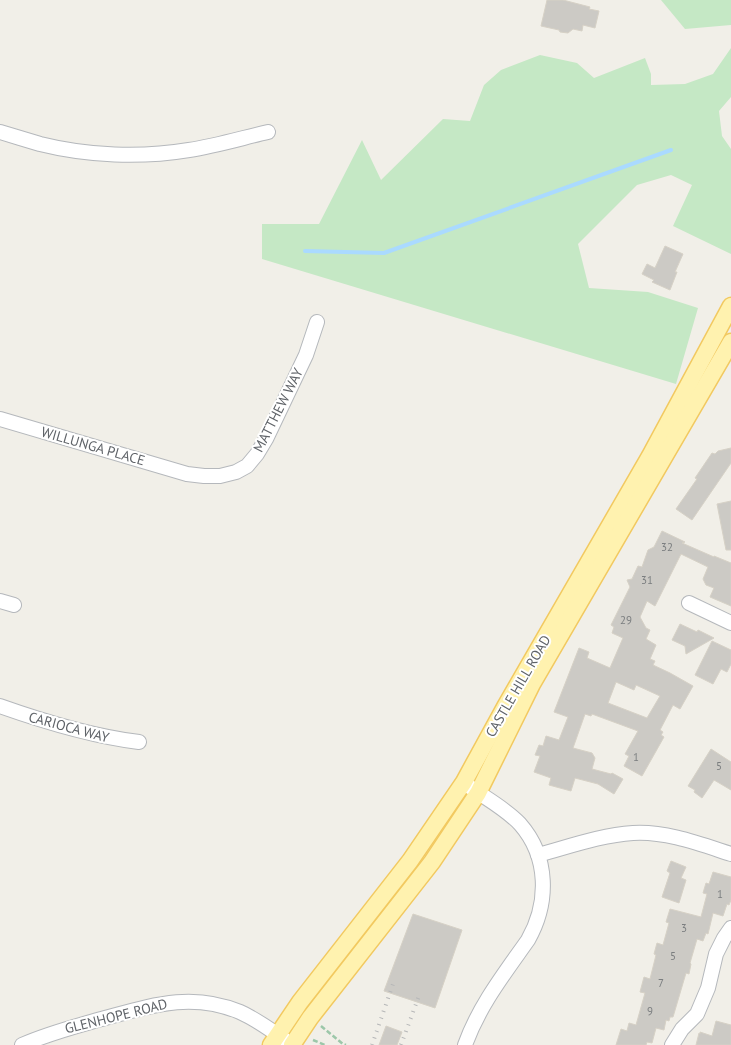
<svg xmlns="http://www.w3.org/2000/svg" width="731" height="1045" font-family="'PT Sans',sans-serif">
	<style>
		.green { fill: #c5e8c5 }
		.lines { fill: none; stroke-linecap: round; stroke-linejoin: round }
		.stream { stroke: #aadaff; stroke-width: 4 }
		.building { fill: #cccac5; stroke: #d6d1c6; fill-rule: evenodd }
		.minor-casing { stroke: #b5b8bc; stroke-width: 16 }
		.major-casing { stroke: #f2c960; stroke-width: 19 }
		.path { stroke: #9cc7a9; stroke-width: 2.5; stroke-dasharray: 5 2.5; stroke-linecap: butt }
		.minor { stroke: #fff; stroke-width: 14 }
		.major { stroke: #fff2af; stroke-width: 16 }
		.rail { stroke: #b6b7b8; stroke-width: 4; stroke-dasharray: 1 6; stroke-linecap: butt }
		.labels { text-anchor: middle; stroke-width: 4; stroke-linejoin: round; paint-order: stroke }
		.number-label { font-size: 11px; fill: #7a7d7f }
		.street-label { font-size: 14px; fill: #5f6368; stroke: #fff }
	</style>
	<rect width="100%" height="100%" fill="#f1efe8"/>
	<g class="green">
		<polygon points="661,0 731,0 731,25 685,29"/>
		<polygon points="731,48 731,97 719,111 722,136 731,149 731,254 673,226 692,185 671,175 637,185 578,244 589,288 648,292 698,308 676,384 262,259 262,224 319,224 362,140 381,180 443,119 470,121 484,85 501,70 540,55 577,63 594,78 645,58 651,74 651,85 685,84 713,74"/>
	</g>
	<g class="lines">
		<polyline class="stream" points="305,251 384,253 671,150"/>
	</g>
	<g class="building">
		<polygon points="547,0 563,0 590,7 589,9 599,11 595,28 583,25 582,31 573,29 568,33 560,32 559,30 541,26"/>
		<polygon points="665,246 683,254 675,272 677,272 670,290 652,282 654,280 642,274 647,264 655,268"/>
		<polygon points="731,448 731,463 692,520 676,509 697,479 695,478 712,453 715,454 718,451"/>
		<polygon points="731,501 731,550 726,550 717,504"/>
		<path d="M 662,531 L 685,542 L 682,543 L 714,557 L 714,556 L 731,563 L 731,606 L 710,597 L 714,588 L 706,585 L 703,579 L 708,567 L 681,554 L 655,606 L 647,601 L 640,617 L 646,628 L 650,630 L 646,639 L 656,645 L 650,659 L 655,661 L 653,665 L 670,673 L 693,686 L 680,709 L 673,705 L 660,730 L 663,732 L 661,735 L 664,737 L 642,776 L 624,766 L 629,756 L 625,754 L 638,731 L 592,714 L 591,716 L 585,714 L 573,748 L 592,753 L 595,758 L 592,769 L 611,774 L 612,773 L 623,779 L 614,794 L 598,784 L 575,778 L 571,791 L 549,785 L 551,778 L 534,772 L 540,756 L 535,755 L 539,745 L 543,746 L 546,736 L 559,740 L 568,717 L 554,712 L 579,648 L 589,652 L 587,658 L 610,668 L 623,638 L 612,633 L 614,627 L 611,625 L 630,587 L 627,580 L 632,579 L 638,566 L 642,567 L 648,550 L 654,547 ZM 616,682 L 634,690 L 636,685 L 660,696 L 647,718 L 608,703 Z"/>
		<polygon points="680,624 697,632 698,630 714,638 686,654 685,646 672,640"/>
		<polygon points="712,641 731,650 731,664 727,672 721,669 713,684 695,675"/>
		<polygon points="711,749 731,762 731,790 714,780 702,798 694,792 695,790 688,786"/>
		<polygon points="671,861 686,867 681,878 686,880 679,903 662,897 670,873 667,871"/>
		<polygon points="713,872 731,877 731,900 729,905 727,904 723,916 713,913 708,934 706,933 703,941 697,939 690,963 691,964 689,974 686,973 673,1017 670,1017 669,1021 666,1020 664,1030 656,1028 652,1043 647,1042 646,1045 616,1045 621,1029 627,1031 629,1023 636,1025 645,993 640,992 644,977 650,979 656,955 654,954 657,943 663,945 669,923 666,922 670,909 701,917 707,894 703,893 706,883 709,884"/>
		<polygon points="413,914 462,930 435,1008 384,991"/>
		<polygon points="716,1021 731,1025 731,1045 696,1045 699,1033 700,1034 700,1032 712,1036"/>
		<polygon points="386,1026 402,1032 397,1045 379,1045"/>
	</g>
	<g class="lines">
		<defs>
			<g id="minor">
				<path d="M 0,132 C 13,136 27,140 40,144 C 88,156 141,158 189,150 C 215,146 242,138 268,132"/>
				<polyline points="0,419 187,474 204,476 220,476 236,472 247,466 257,454 266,439 306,355 317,322"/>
				<polyline points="0,601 14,605"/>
				<polyline points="689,603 731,623"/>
				<path d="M 0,706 C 45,722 91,736 139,742"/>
				<path d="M 538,855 C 568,847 601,835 633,833 C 666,831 700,844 731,854"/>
				<path d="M 22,1045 C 49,1033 77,1026 105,1018 C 153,1005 192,992 240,1012 C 256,1019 271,1030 285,1040"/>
				<path d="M 465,1045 C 479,1006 504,974 528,940 C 549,903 549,857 520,824 C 506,809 487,799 470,787"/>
				<polyline points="672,1045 682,1029 697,1014 708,988 716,954 724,938 731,928"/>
			</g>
			<g id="major">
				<polyline points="271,1045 300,1002 410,861 464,782 505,707 650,456 731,306"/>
				<polyline points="292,1045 310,1018 432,862 478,793 532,684 731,342"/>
			</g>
		</defs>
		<use href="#minor" class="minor-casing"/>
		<use href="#major" class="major-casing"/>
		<g class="path">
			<polyline points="321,1026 343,1044 346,1045"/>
			<polyline points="313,1040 325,1045"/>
		</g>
		<use href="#minor" class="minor"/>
		<use href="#major" class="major"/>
		<g class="rail">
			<polyline points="372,1045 393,984"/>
			<polyline points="401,1045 420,993"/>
		</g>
	</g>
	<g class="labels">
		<g class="number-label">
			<text x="667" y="551">32</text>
			<text x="647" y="584">31</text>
			<text x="626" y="624">29</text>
			<text x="636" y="761">1</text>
			<text x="719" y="770">5</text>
			<text x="720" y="898">1</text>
			<text x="684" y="932">3</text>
			<text x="673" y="960">5</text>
			<text x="661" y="987">7</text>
			<text x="650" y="1015">9</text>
		</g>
		<g class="street-label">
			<text transform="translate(278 410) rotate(-63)" y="5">MATTHEW WAY</text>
			<text transform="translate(93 446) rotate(16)" y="5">WILLUNGA PLACE</text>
			<text transform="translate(518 686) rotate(-60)" y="5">CASTLE HILL ROAD</text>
			<text transform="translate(69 727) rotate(15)" y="5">CARIOCA WAY</text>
			<text transform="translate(116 1016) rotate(-14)" y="5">GLENHOPE ROAD</text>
		</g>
	</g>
</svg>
